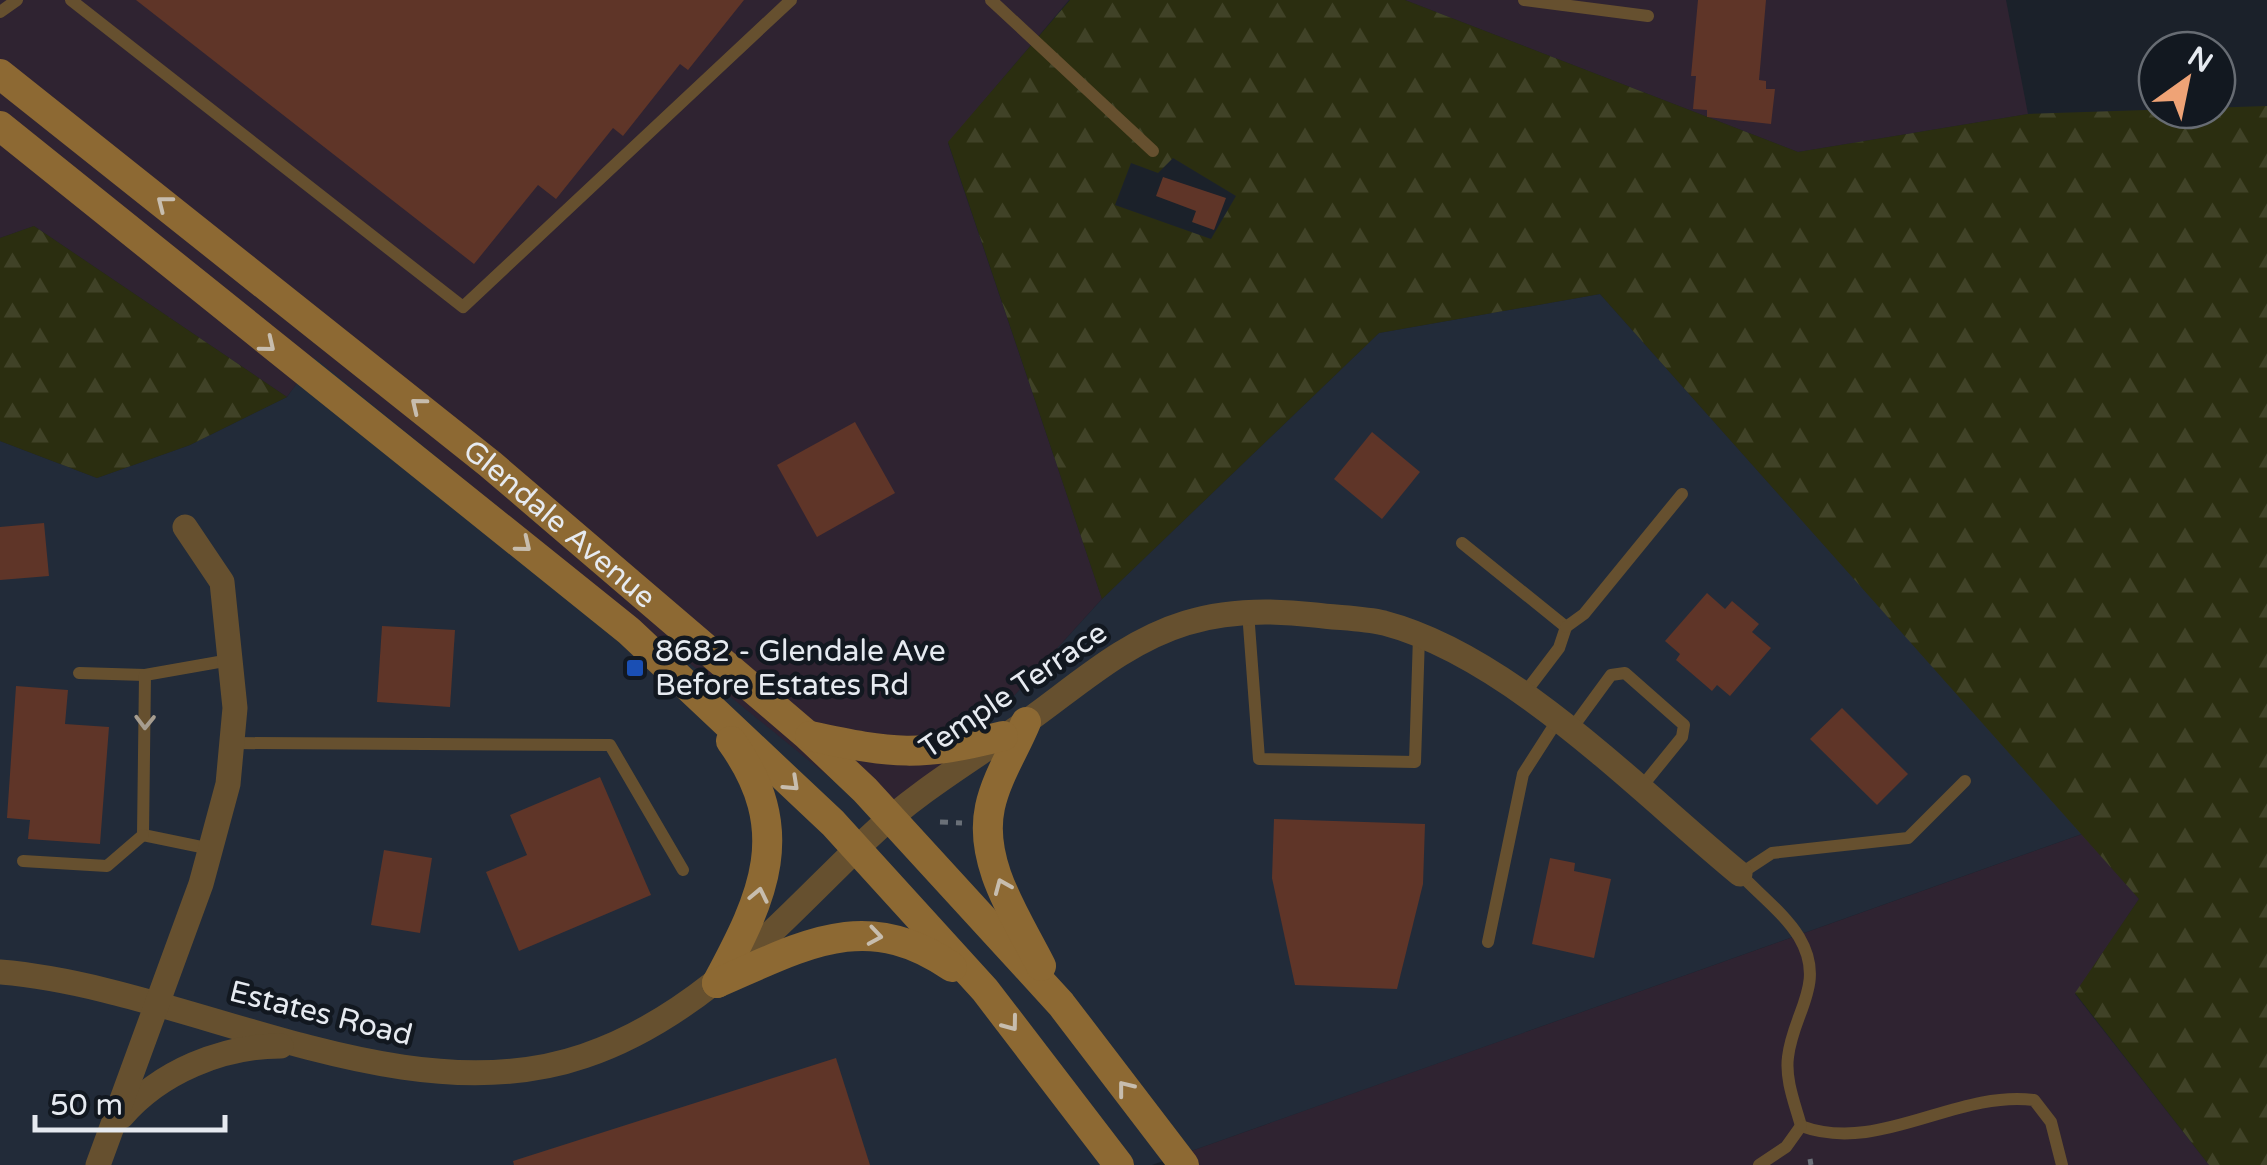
<svg xmlns="http://www.w3.org/2000/svg" width="2267" height="1165" font-family="'Varela Round',sans-serif">
	<style>
		.commercial { fill: #2f2331 }
		.built { fill: #222b39 }
		.forest { fill: url(#forest-firs); fill-rule: evenodd }
		.building { fill: #5f3528 }
		.lines { fill: none; stroke-linecap: round; stroke-linejoin: round }
		.path { stroke: #6a7078; stroke-width: 5; stroke-dasharray: 8 8; stroke-linecap: butt }
		.service { stroke: #66502f; stroke-width: 12 }
		.minor { stroke: #66502f; stroke-width: 25 }
		.secondary { stroke: #8d6933; stroke-width: 30 }
		.oneway { stroke: #c7bdae }
		.oneway2 { stroke: #a69d90 }
		.transit-dot { fill: #1a4fb4; stroke: #121820; stroke-width: 4 }
		.labels { text-anchor: middle; stroke-width: 9; stroke-linejoin: round; paint-order: stroke }
		.street-label { font-size: 30px; fill: #e6eaf0; stroke: #121820 }
		.poi-label { font-size: 30px; fill: #e6eaf0; stroke: #121820; text-anchor: start }
	</style>
	<defs>
		<pattern id="forest-firs" width="22" height="20" patternUnits="userSpaceOnUse" patternTransform="scale(2.5)"><rect width="22" height="20" fill="#2b2e10"/><path d="M5 1l3.5 6h-7zM16 11l3.5 6h-7z" fill="#404227"/></pattern>
	</defs>
	<rect width="100%" height="100%" fill="#1b212a"/>
	<g class="commercial">
		<polygon points="0,0 1069,0 948,143 1102,599 893,830 315,359 287,397 34,226 0,238"/>
		<polygon points="1405,0 2006,0 2028,114 1798,152"/>
		<polygon points="2082,834 2139,899 2075,994 2209,1165 1180,1165 1174,1157"/>
	</g>
	<polygon class="built" points="1600,294 2082,834 1152,1165 0,1165 0,441 97,478 190,445 287,397 315,358 893,829 1102,599 1379,333"/>
	<g class="forest">
		<path d="M 1070,0 L 1405,0 L 1798,152 L 2028,114 L 2267,106 L 2267,1165 L 2209,1165 L 2075,993 L 2139,899 L 1600,294 L 1379,333 L 1102,599 L 948,142 ZM 1173,158 L 1236,196 L 1211,239 L 1115,205 L 1131,163 L 1158,173 Z"/>
		<polygon points="34,226 287,397 190,445 97,478 0,441 0,238"/>
	</g>
	<g class="building">
		<polygon points="136,0 744,0 688,70 680,64 623,136 613,128 556,199 538,185 474,264"/>
		<polygon points="1698,0 1766,0 1759,80 1766,81 1766,89 1775,89 1771,124 1707,117 1707,110 1693,109 1696,76 1691,76"/>
		<polygon points="1163,177 1226,198 1214,230 1192,222 1196,211 1156,196"/>
		<polygon points="855,422 895,493 817,537 777,465"/>
		<polygon points="1372,432 1420,472 1382,519 1334,479"/>
		<polygon points="44,523 49,576 0,580 0,527"/>
		<polygon points="1707,593 1725,609 1732,601 1759,624 1752,632 1771,648 1730,696 1717,685 1712,691 1676,660 1680,654 1665,641"/>
		<polygon points="382,626 455,630 450,707 377,702"/>
		<polygon points="16,686 68,690 65,724 109,727 100,844 28,839 30,820 7,818"/>
		<polygon points="1842,708 1908,774 1877,805 1810,739"/>
		<polygon points="600,777 651,895 519,951 486,872 527,855 510,815"/>
		<polygon points="1274,819 1425,824 1423,884 1397,989 1295,985 1272,878"/>
		<polygon points="384,850 432,858 420,933 371,925"/>
		<polygon points="1550,858 1575,863 1574,871 1611,879 1594,958 1532,944"/>
		<polygon points="836,1058 870,1165 514,1165 513,1161"/>
	</g>
	<g class="lines">
		<g class="path">
			<polyline points="940,822 962,823"/>
			<polyline points="1810,1159 1811,1165"/>
		</g>
		<g class="service">
			<polyline points="71,0 463,307 791,0"/>
			<polyline points="991,0 1153,151"/>
			<polyline points="1524,0 1648,16"/>
			<polyline points="0,12 17,0"/>
			<polyline points="1462,543 1566,627 1559,648 1524,694"/>
			<polyline points="1248,612 1259,759 1415,762 1419,636"/>
			<polyline points="1566,627 1584,614 1682,494"/>
			<polyline points="79,673 145,675"/>
			<polyline points="1570,731 1611,675 1625,673 1684,725 1682,737 1639,790"/>
			<polyline points="232,743 610,745 683,870"/>
			<polyline points="211,849 143,835 145,675 230,660"/>
			<polyline points="23,861 107,866 143,835"/>
			<polyline points="1488,942 1523,774 1557,721"/>
			<path d="M 1801,1126 C 1795,1104 1785,1080 1788,1057 C 1793,1012 1827,984 1799,937 C 1785,914 1759,894 1740,874 L 1772,853 L 1908,838 L 1965,781"/>
			<path d="M 1801,1126 C 1879,1155 1955,1090 2034,1100 L 2051,1122 L 2062,1165"/>
			<polyline points="1759,1165 1786,1147 1801,1126"/>
		</g>
		<g class="minor">
			<path d="M 0,972 C 186,987 400,1119 584,1056 C 700,1017 780,922 866,840 C 915,793 971,760 1026,722 C 1078,685 1124,642 1186,623 C 1227,610 1273,610 1315,615 C 1337,618 1362,618 1384,623 C 1510,656 1639,791 1740,874"/>
			<path d="M 122,1116 C 160,1072 222,1046 281,1046"/>
			<polyline points="98,1165 201,884 228,784 235,708 222,582 185,527"/>
		</g>
		<g class="secondary">
			<path id="s1" d="M 0,74 L 490,464 L 807,735 L 865,790 L 1061,1004 L 1184,1165"/>
			<polyline points="0,126 629,631 833,823 985,990 1119,1165"/>
			<path d="M 1026,722 C 1015,749 996,778 990,807 C 978,863 1017,918 1041,966"/>
			<path d="M 810,736 C 893,754 920,757 1003,736"/>
			<path d="M 717,983 C 764,896 795,830 731,741"/>
			<path d="M 717,983 C 803,946 866,907 952,967"/>
		</g>
	</g>
	<defs><path id="oneway-chevron" d="M-2-3.5L2.5 0L-2 3.5" fill="none" stroke-width="1.6" stroke-linecap="round" stroke-linejoin="round" transform="scale(2.5)"/></defs>
	<g class="oneway">
		<use href="#oneway-chevron" transform="translate(164 203) rotate(-142)"/>
		<use href="#oneway-chevron" transform="translate(268 345) rotate(39)"/>
		<use href="#oneway-chevron" transform="translate(418 405) rotate(-141)"/>
		<use href="#oneway-chevron" transform="translate(524 545) rotate(39)"/>
		<use href="#oneway-chevron" transform="translate(792 784) rotate(43)"/>
		<use href="#oneway-chevron" transform="translate(1002 886) rotate(-113)"/>
		<use href="#oneway-chevron" transform="translate(759 895) rotate(-78)"/>
		<use href="#oneway-chevron" transform="translate(875 936) rotate(9)"/>
		<use href="#oneway-chevron" transform="translate(1011 1024) rotate(53)"/>
		<use href="#oneway-chevron" transform="translate(1125 1088) rotate(-128)"/>
	</g>
	<use class="oneway2" href="#oneway-chevron" transform="translate(145 722) rotate(91)"/>
	<rect class="transit-dot" x="625" y="658" width="20" height="20" rx="5"/>
	<g class="labels">
		<g class="street-label">
			<text dy="10" stroke="none"><textPath href="#s1" startOffset="718">Glendale Avenue</textPath></text>
			<text transform="translate(1013 690) rotate(-34)" y="10">Temple Terrace</text>
			<text transform="translate(321 1013) rotate(14)" y="10">Estates Road</text>
		</g>
		<g class="poi-label">
			<text x="655" y="661">8682 - Glendale Ave<tspan x="655" dy="34">Before Estates Rd</tspan></text>
		</g>
	</g>
	<g transform="translate(2187 80) rotate(33)"><circle r="48" fill="#121820" stroke="#676c73" stroke-width="2.5"/>
	<path d="M0-8L18 38L0 25L-18 38Z" fill="#efa376"/>
	<text y="-15" font-size="28" font-weight="bold" text-anchor="middle" fill="#e6eaf0">N</text>
	</g>
	<path d="M35 1115v15h190v-15" fill="none" stroke="#e6eaf0" stroke-width="5"/>
	<text x="50" y="1115" font-size="30" fill="#e6eaf0" stroke="#121820" stroke-width="8" paint-order="stroke">50 m</text>
</svg>
